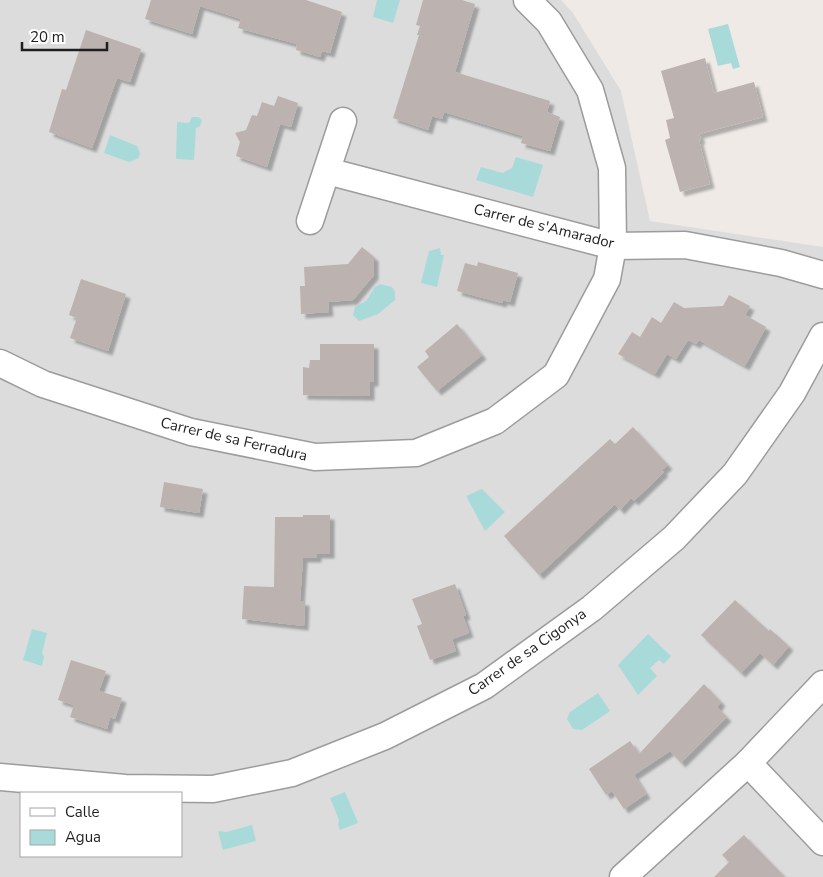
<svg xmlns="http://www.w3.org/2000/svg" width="823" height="877" font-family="'Nunito Sans',sans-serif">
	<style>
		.residential { fill: #dddcdc; fill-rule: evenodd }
		.water { fill: #a9dada }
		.building { fill: #bcb2af; filter: url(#shadow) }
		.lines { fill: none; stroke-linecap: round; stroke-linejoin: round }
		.minor-casing { stroke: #9c9c9c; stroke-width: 29 }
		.minor { stroke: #fff; stroke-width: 26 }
		.labels { text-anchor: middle; stroke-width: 4; stroke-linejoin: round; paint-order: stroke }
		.street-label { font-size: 15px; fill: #1f1f1f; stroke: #fff }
	</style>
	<defs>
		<filter id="shadow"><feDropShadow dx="4.5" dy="4.5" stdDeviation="1" flood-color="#0004"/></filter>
	</defs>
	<rect width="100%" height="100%" fill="#efeae6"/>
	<path class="residential" d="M 0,0 L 561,0 L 573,13 L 621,91 L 650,221 L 823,247 L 823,877 L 0,877 ZM 21,793 L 181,793 L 181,856 L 21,856 Z"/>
	<g class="water">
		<polygon points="377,0 400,0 393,23 373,17"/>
		<polygon points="728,24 740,67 733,69 731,63 718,66 708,29"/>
		<polygon points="192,117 199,117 202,121 200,126 196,128 194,160 176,159 177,122 189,123"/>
		<polygon points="110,135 137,146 140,153 139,158 129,162 104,153"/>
		<polygon points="516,157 543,165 533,197 476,180 481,167 503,173 512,168"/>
		<polygon points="440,248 441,255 444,255 437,287 421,283 429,251"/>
		<polygon points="380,284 392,287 395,292 395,300 378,314 359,321 353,315 355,307 366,301 375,287"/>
		<polygon points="482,489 505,512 485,531 466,496"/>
		<polygon points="32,629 47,633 42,653 44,657 42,666 23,660"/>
		<polygon points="648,634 671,656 664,664 659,660 650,668 657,676 638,695 618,665"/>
		<polygon points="598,693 610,711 582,730 573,729 567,719 570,712"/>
		<polygon points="345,792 358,823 340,830 338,824 339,820 330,798"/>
		<polygon points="252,825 256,841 223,850 218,831 226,832"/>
	</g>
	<g class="building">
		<polygon points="151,0 306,0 342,12 330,53 322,51 320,57 296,50 297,44 238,28 241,19 200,6 192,34 145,19"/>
		<polygon points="423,0 462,0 475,4 455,72 550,101 547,112 560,117 550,151 521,143 523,136 444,112 442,119 432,116 428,130 393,118 419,35 417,35 420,26 416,25"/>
		<polygon points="86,30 141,49 130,82 117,78 92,148 49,132 62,89 66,90"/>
		<polygon points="705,58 714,93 754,82 763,117 699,134 701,139 699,140 710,184 680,192 665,140 670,138 666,120 674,118 661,71"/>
		<polygon points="278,96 298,103 291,127 280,124 267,167 236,156 240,142 235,133 246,130 252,115 257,116 262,102 274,106"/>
		<polygon points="362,247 374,257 374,275 353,300 328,302 329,312 301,314 300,286 305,286 304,267 348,264"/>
		<polygon points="478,262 518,273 510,302 503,300 502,303 457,291 465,263 477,266"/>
		<polygon points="81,279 126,294 108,351 70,338 77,318 69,315"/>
		<polygon points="729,295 750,306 745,315 766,327 745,366 699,340 696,344 688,340 676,359 667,354 655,374 618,354 632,332 640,337 652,317 661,323 674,302 684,308 723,306"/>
		<polygon points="457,324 482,355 437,391 417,367 429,357 425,351"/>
		<polygon points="320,344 374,344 374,382 370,382 370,396 303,395 303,367 309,368 310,360 320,360"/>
		<polygon points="633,427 668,465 662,470 664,472 634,501 631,498 620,510 615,504 539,575 504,536 610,439 615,444"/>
		<polygon points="164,482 203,489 199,513 160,507"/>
		<polygon points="303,515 330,515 330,554 317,554 317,558 303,558 300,601 305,601 304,626 242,619 244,586 274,587 275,517 303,517"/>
		<polygon points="455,584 466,615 463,616 469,633 452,639 456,651 430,660 417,626 422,624 412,599"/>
		<polygon points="735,600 769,631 770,629 789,646 773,665 760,653 741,673 701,635"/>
		<polygon points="71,660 106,671 99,691 122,698 115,719 110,717 107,729 70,717 74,705 58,700"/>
		<polygon points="704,684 721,702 717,707 727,717 681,763 670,751 634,775 646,794 624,809 612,791 606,795 589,769 630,741 639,754"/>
		<polygon points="744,835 785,877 714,877 729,862 722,855"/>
	</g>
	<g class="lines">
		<defs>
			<g id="minor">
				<polyline points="327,171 613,246 685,245 781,263 823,275"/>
				<polyline points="310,221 343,121"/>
				<polyline points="0,363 43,384 191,432 315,457 416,453 495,421 556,375 607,279 613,246 612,168 590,90 549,22 527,0"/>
				<polyline points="748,763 823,842"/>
				<polyline points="0,777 125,788 213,789 292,773 385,736 484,686 592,608 674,538 735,474 792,393 823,336"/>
				<polyline points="623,877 748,763 823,684"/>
			</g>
		</defs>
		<use href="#minor" class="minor-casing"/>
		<use href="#minor" class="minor"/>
	</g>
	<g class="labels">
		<g class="street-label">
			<text transform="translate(544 226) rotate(14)" y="5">Carrer de s'Amarador</text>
			<text transform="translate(234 439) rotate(13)" y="5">Carrer de sa Ferradura</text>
			<text transform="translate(527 652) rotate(-35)" y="5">Carrer de sa Cigonya</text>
		</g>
	</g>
	<rect x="20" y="792" width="162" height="65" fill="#ffffff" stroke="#a5a5a5"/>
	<rect x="30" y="808" width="25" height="8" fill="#ffffff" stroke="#a5a5a5"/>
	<text x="65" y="817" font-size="15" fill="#1f1f1f">Calle</text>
	<rect x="30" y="830" width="25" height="15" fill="#a9dada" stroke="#a5a5a5"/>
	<text x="65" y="842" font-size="15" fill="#1f1f1f">Agua</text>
	<path d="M22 42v8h85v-8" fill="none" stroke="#1f1f1f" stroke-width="2.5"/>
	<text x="30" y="42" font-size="15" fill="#1f1f1f" stroke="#ffffff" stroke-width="4" paint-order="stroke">20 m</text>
</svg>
